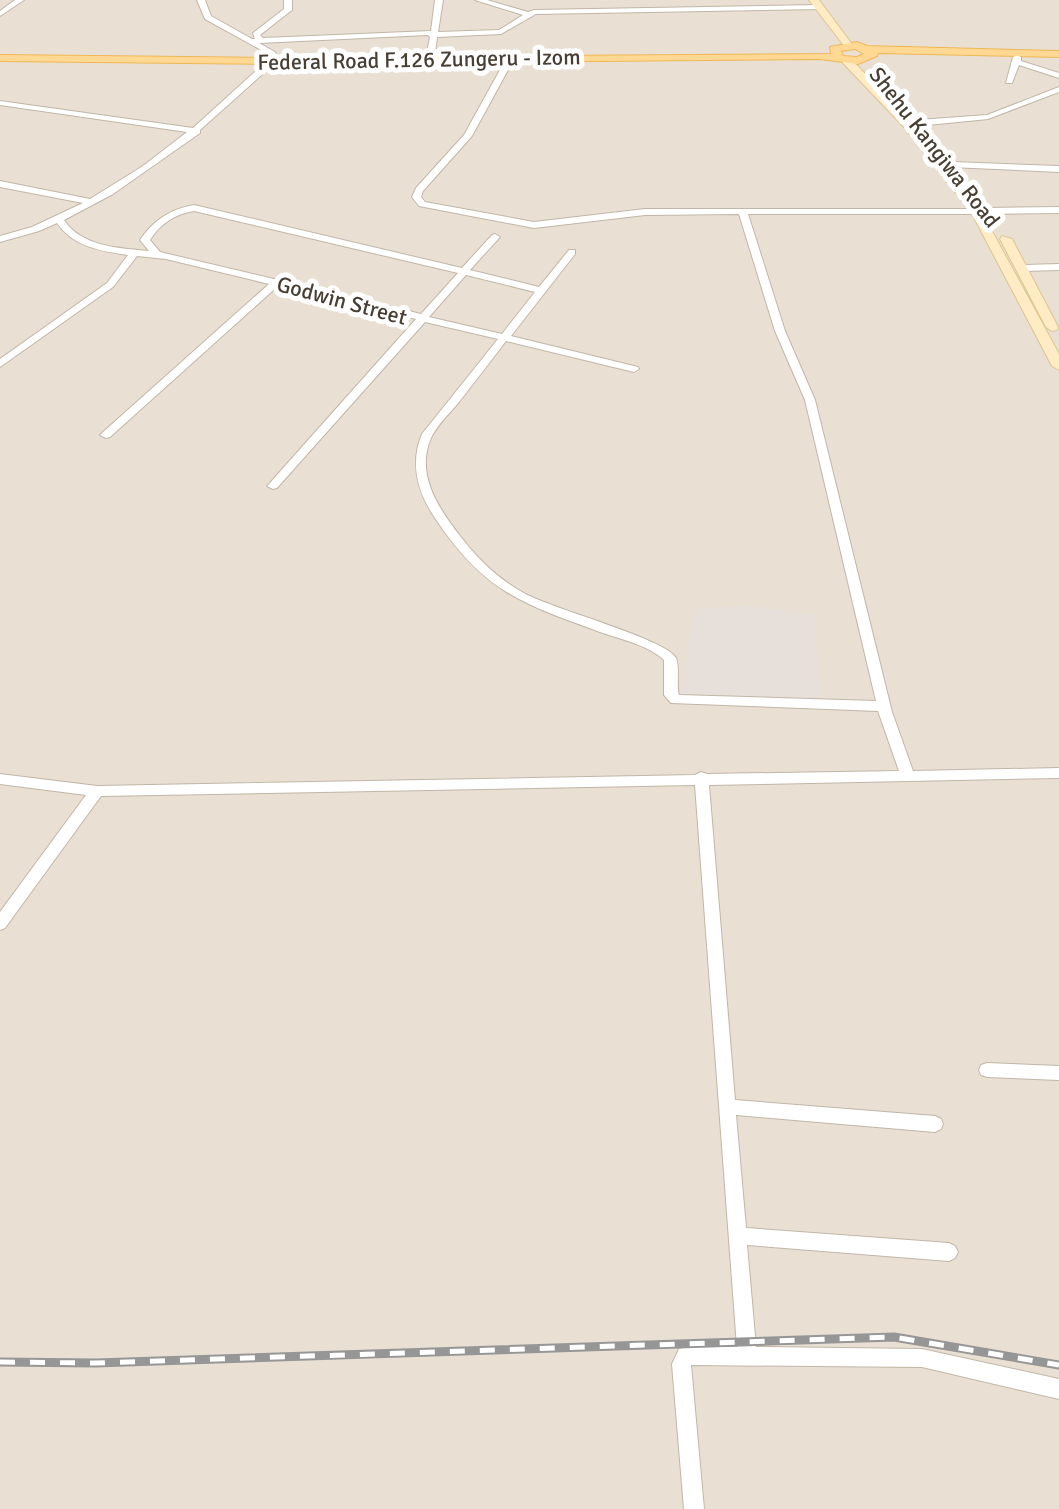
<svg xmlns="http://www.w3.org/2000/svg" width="1059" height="1509" font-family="Signika,sans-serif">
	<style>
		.residential { fill: #e9e0d3 }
		.industrial { fill: #e7e0da }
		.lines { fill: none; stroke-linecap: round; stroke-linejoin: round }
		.street-casing { stroke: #c1b6a7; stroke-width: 2 }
		.secondary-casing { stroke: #ddc492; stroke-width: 2 }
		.primary-casing { stroke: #f0b757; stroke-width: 2 }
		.street { fill: #fff; fill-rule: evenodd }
		.secondary { fill: #ffecc5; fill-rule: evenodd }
		.primary { fill: #ffd894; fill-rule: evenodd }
		.rail-casing { stroke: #969696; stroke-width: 9 }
		.rail { stroke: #fff; stroke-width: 5; stroke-dasharray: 15; stroke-linecap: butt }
		.labels { text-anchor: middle; stroke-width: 10; stroke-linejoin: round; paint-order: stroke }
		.far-street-label { font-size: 22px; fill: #483f34; stroke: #fff }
	</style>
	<rect width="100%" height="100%" fill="#f5efe5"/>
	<rect class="residential" x="0" y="0" width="1059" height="1509"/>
	<polygon class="industrial" points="754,606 815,615 819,697 679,696 695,608"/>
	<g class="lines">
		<defs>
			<g id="street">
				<polygon points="15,0 24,0 0,16 0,11"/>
				<polygon points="197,0 205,0 211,16 252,39 255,39 253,33 284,9 284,0 292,0 292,10 260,35 263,38 431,31 435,0 443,0 438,32 499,30 523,15 475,0 487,0 528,12 534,10 820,5 824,7 820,9 536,14 501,34 437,37 435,53 431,55 427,53 430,37 428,35 259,43 275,52 276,54 272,56 205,19"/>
				<polygon points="1017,55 1021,57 1021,61 1059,73 1059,78 1019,65 1012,83 1006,83 1013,57"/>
				<path d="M 510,57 L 514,59 L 472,136 L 423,191 L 421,197 L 425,202 L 534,222 L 645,209 L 979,209 L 979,213 L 976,214 L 748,214 L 785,331 L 815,400 L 892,712 L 913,771 L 1059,768 L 1059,778 L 709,785 L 735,1100 L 935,1116 L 941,1119 L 943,1124 L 941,1129 L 935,1132 L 736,1115 L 746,1228 L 949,1243 L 955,1246 L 958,1252 L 955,1258 L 949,1261 L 747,1245 L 756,1347 L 922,1349 L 1059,1379 L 1059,1399 L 922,1367 L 691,1365 L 704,1509 L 684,1509 L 672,1364 L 679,1349 L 686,1347 L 737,1347 L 695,785 L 101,796 L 5,928 L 0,930 L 0,912 L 86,795 L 0,784 L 0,774 L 97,786 L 695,775 L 701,772 L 707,774 L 899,771 L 878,711 L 671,703 L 664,695 L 664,660 C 648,645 620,639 600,632 C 523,604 485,592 437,521 C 418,494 409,465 422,434 L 498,339 L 425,322 L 277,488 L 273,489 L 267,486 L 269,484 L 416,319 L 278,286 L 110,437 L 106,438 L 100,435 L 102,433 L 269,284 L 166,259 L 137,256 L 113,287 L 0,367 L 0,359 L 107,283 L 128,255 C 101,251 73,247 57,223 L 39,231 L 0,242 L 0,236 L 32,227 L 83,203 L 0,187 L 0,181 L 90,199 L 143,166 L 187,132 L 0,105 L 0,101 L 193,128 L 269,59 L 275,59 L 275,63 L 200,130 L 200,133 L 113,194 L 64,220 C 82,247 119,248 149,251 L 140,240 C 153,220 171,209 194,205 L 462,268 L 492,235 L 495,234 L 500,237 L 470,270 L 539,287 L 569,250 L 575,250 L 575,254 L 511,336 L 638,367 L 639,369 L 634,372 L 506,341 C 491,361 475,381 459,402 C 450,413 437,425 431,438 C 415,474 439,509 460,536 C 477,558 497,578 522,592 C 548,608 667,639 676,658 C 680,668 676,685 679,695 L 876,701 L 805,400 L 775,331 L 739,214 L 645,215 L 534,228 L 419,206 L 412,197 L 416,188 L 464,135 L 506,59 ZM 194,211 L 458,273 L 421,314 L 160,252 L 150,240 C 160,224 175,214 194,211 ZM 466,275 L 535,292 L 502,334 L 429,317 Z"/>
				<polygon points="1059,87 1059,92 988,119 918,126 914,123 918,120 987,115"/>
				<polygon points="953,162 1059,166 1059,172 950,167 950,163"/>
				<polygon points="1059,207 1059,213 987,214 982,211 987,208"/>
				<polygon points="1059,264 1059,270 1024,271 1019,268 1024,265"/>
				<polygon points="987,1063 1059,1066 1059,1080 987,1077 981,1075 979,1070 981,1065"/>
			</g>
			<g id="secondary">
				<polygon points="809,0 819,0 851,43 851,47 845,47"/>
				<polygon points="843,59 851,59 911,122 980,209 1059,354 1059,370 1052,366 971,212 903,126 843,63"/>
				<polygon points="1002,236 1012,239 1058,327 1057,330 1052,331 1046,327 1000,239"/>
			</g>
			<path id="primary" d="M 857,42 L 867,46 L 1059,51 L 1059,57 L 878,53 L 877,56 L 858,64 L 820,59 L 272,64 L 0,61 L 0,55 L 272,58 L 831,54 L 830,47 ZM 855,49 L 864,54 L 857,57 L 843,56 L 841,51 Z"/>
		</defs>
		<use href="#street" class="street-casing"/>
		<use href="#secondary" class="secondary-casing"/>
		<use href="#primary" class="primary-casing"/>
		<use href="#street" class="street"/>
		<use href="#secondary" class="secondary"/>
		<use href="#primary" class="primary"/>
		<defs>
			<polyline id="rail" points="0,1362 96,1363 894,1337 1059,1365"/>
		</defs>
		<use href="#rail" class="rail-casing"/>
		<use href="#rail" class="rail"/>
	</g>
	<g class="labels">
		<g class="far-street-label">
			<text transform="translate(419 59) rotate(-1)" y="8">Federal Road F.126 Zungeru - Izom</text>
			<text transform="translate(935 147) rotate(52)" y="8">Shehu Kangiwa Road</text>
			<text transform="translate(342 300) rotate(15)" y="8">Godwin Street</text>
		</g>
	</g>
</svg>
